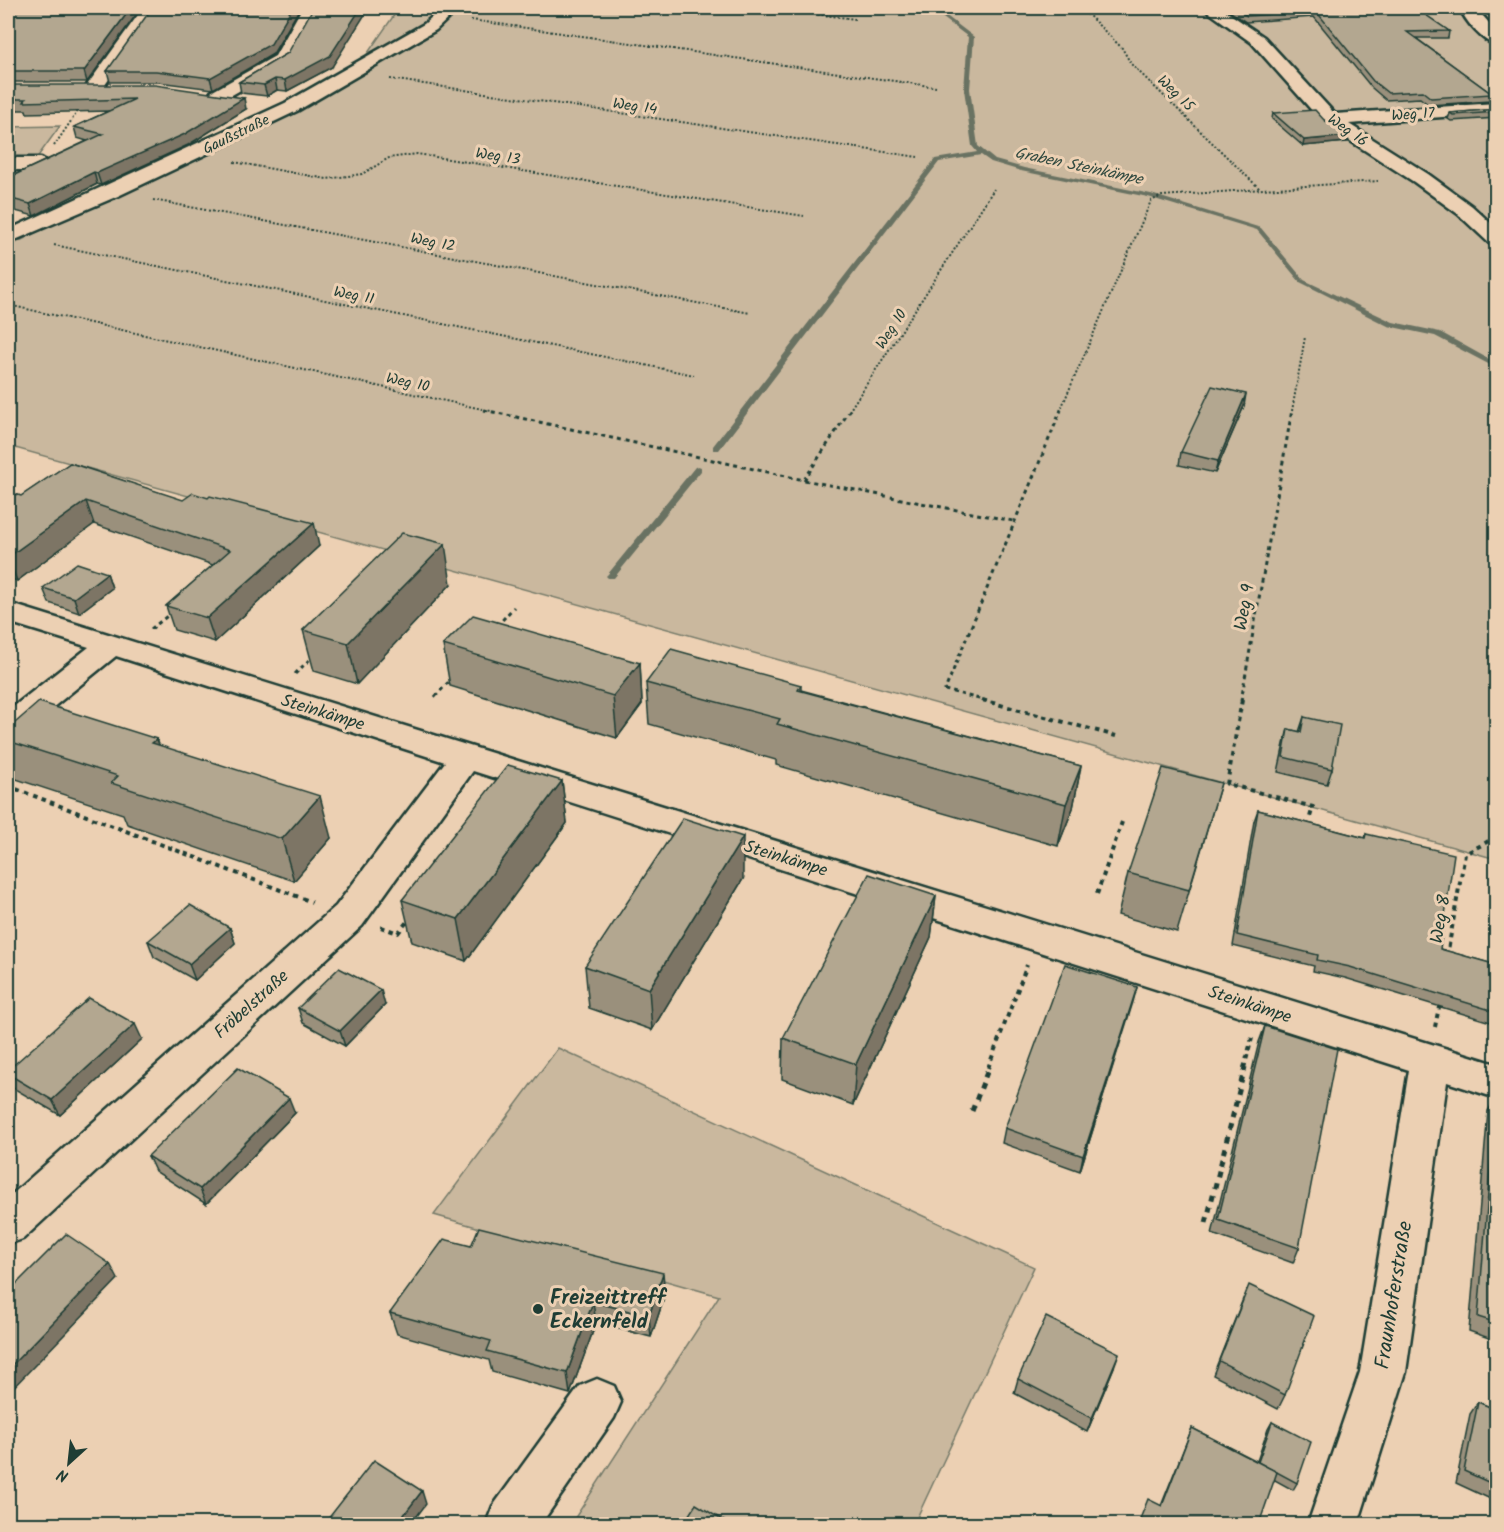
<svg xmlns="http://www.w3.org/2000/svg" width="1504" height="1532" font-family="Kalam,sans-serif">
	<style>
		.green { fill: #cab89e; stroke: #747a69; stroke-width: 1.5 }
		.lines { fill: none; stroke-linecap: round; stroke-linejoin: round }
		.stream { fill: #697262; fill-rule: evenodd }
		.minor-casing { stroke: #1f3d34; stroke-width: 5 }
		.path-far3 { stroke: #1f3d34; stroke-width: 2; stroke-dasharray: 2 2; stroke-linecap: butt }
		.path-far2 { stroke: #1f3d34; stroke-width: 3; stroke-dasharray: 4 4; stroke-linecap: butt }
		.path-far1 { stroke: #1f3d34; stroke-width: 4; stroke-dasharray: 4.5 4.5; stroke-linecap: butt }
		.path { stroke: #1f3d34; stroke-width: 5; stroke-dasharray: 6 6; stroke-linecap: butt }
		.minor { fill: #ecd0b3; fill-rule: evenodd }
		.wall { fill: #9a907c; stroke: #1f3d34; stroke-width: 1.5 }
		.shaded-wall { fill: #7d7565; stroke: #1f3d34; stroke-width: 1.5 }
		.building { fill: #b3a790; stroke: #1f3d34; stroke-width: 1.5 }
		.poi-dot { fill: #1f3d34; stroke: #ecd0b3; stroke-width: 2 }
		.labels { text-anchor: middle; stroke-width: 6; stroke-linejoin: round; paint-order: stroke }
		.far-street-label { font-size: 15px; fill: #1f3d34; stroke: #ecd0b3 }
		.far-water-label { font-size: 16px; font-style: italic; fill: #314a40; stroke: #ecd0b3 }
		.street-label { font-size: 18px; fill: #1f3d34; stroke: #ecd0b3 }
		.near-street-label { font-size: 21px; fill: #1f3d34; stroke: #ecd0b3 }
		.near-poi-label { font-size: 21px; font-weight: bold; fill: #1f3d34; stroke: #ecd0b3; text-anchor: start }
	</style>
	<rect width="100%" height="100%" fill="#ecd0b3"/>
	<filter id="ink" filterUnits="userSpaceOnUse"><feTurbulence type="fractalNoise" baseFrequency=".0167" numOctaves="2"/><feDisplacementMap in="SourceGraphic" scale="12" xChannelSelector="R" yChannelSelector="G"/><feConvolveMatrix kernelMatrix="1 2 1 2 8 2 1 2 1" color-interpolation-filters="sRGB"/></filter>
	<g filter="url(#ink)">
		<g class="green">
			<polygon points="399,8 1496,8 1496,859 8,446 8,247 361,63"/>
			<polygon points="60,126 36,159 8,160 8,127"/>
			<polygon points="558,1048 1034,1267 914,1524 571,1524 719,1296 434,1215"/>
		</g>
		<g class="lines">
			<g class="stream">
				<polygon points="930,8 936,8 974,37 970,89 978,146 995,160 1024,168 1151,194 1261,228 1304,280 1393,322 1440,332 1496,363 1496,368 1435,336 1388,326 1300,282 1257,230 1148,197 1021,171 991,162 981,155 939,162 719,450 713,450 713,446 935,159 977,152 972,146 964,89 968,37"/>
				<polygon points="698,466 701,467 701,471 614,578 608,578 606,576 608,574 695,467"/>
			</g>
			<defs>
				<g id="minor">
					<polygon points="143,8 159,8 100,92 88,92 85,88"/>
					<polygon points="302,8 318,8 288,63 223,100 211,100 208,96 211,92 275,56"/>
					<polygon points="442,8 459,8 436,30 297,111 118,196 8,243 8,230 285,103 424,24"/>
					<polygon points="1203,8 1221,8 1264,37 1335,114 1496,103 1496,113 1349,124 1428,174 1472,206 1496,228 1496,245 1489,243 1458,214 1414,182 1324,124 1252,43"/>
					<path d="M 1460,8 L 1476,8 L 1496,31 L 1496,45 C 1483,42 1465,21 1460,8 Z"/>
					<polygon points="8,158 41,158 51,164 41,170 8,170"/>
					<polygon points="8,603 1496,1064 1496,1098 1447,1082 1406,1372 1358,1524 1308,1524 1360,1372 1409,1070 473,771 362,926 23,1239 8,1244 8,1198 336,906 445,762 116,656 19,735 8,738 8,711 89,647 8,622"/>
					<polygon points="597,1379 614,1386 621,1402 614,1418 541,1524 486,1524 493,1506 580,1386"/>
				</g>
			</defs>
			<use href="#minor" class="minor-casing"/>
			<g class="path-far3">
				<polyline points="766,8 855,19"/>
				<polyline points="1081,8 1122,48 1131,64 1260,189"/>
				<polyline points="471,20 936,87"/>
				<polyline points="390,79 918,157"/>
				<polyline points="54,146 80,108"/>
				<polyline points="234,162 327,179 362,174 389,158 417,154 804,216"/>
				<polyline points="153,200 750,313"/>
				<polyline points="54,245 694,375"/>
				<polyline points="8,305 491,411"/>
				<polyline points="849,411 994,189"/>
				<polyline points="1060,411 1151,201 1162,196 1378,181"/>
				<polyline points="1292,411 1305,337"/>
			</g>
			<g class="path-far2">
				<polyline points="484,410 804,480 1013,521"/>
				<polyline points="804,480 850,410"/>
				<polyline points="497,626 514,607"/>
				<polyline points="151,629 171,613"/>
				<polyline points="295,674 313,656"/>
				<polyline points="435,697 453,677"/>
				<polyline points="987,701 945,690 1061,410"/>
				<polyline points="1241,701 1292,410"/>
			</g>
			<g class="path-far1">
				<polyline points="982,700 1116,736"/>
				<polyline points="1242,700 1227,784 1313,807 1310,817"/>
				<polyline points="8,786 312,902"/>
				<polyline points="1097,894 1122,822"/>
				<polyline points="381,927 398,933 410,918"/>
				<polyline points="1447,956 1465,854 1496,837"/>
				<polyline points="1435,1027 1440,1002"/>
				<polyline points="988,1068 1027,965"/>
				<polyline points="1244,1068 1252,1038"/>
			</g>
			<g class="path">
				<polyline points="972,1111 989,1067"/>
				<polyline points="1206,1223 1245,1067"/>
			</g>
			<use href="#minor" class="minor"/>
		</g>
		<g class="wall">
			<polygon points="8,8 141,8 87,82 8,82"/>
			<polygon points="1225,8 1421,8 1423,13 1449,31 1448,38 1416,38 1492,94 1490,101 1429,105 1420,98 1386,100 1372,88 1314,17 1246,22"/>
			<polygon points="288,53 332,67 287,91 277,90 267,96 241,93 239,82"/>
			<polygon points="273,54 213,89 158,82 110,82 107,71"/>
			<polygon points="8,85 246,109 188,145 101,185 97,184 34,216 8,209 8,178 87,141 77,138 74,127 109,111 27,113 26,110 8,110"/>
			<polygon points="1497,109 1497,118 1451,121 1448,119 1450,113"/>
			<polygon points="1273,113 1324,120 1347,142 1303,146 1272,119"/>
			<polygon points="1244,406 1215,473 1179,465 1181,452"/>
			<polygon points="70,463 319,546 215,642 174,630 166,606 213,565 94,524 17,581 8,578 8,492 21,496"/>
			<polygon points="107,573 112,588 79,613 49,603 43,588"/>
			<polygon points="451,584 357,684 314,671 303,630"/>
			<polygon points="443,645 640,663 642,704 617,738 450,686"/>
			<polygon points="646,683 801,685 801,690 1081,766 1073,808 1058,846 776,765 776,760 649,724"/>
			<polygon points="1304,717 1332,769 1327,784 1278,772 1284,744 1288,729 1299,732"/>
			<polygon points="157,739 159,745 331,838 294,881 127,824 123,814 16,779 8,760 8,741"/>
			<polygon points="562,781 567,823 466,961 412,942 402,900"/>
			<polygon points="1221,783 1177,932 1118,915 1128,873"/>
			<polygon points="1258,810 1365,838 1366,834 1440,949 1497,965 1497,1024 1345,978 1313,971 1314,966 1233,946 1254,821"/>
			<polygon points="743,879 652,1030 589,1008 585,966"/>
			<polygon points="936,896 931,937 853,1105 782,1079 783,1038"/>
			<polygon points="230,928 235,943 195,980 154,957 148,941"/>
			<polygon points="1137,987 1080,1171 1002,1143 1005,1128"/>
			<polygon points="385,1005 345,1046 303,1023 298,1008"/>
			<polygon points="1265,1026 1299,1248 1293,1263 1212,1234 1259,1042"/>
			<polygon points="142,1039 60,1115 13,1088 8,1078 8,1070"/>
			<polygon points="1497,1096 1497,1341 1469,1331 1488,1111"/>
			<polygon points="295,1113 206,1204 155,1171 148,1156"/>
			<polygon points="471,1246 665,1295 651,1337 596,1323 570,1394 492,1372 489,1360 397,1334 390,1313"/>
			<polygon points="1243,1299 1285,1395 1278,1409 1213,1375"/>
			<polygon points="1114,1367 1087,1432 1014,1393 1018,1379"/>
			<polygon points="1478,1402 1497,1410 1497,1502 1456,1483 1470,1414"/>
			<polygon points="1272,1422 1297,1483 1293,1490 1275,1480 1161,1506 1192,1428 1257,1461 1268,1429"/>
		</g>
		<g class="shaded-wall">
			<polygon points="131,8 141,8 87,82 84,71"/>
			<polygon points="292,8 300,8 273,54 213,89 210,78"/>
			<polygon points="361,8 369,8 332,67 287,91 285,80"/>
			<polygon points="275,79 277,90 267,96 264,85"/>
			<polygon points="244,98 246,109 188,145 101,185 97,173"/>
			<polygon points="1349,136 1347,142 1303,146 1304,140"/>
			<polygon points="94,172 97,184 34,216 30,204"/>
			<polygon points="1246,394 1244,406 1215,473 1218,461"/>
			<polygon points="86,501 94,524 17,581 8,557"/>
			<polygon points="314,523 319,546 215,642 207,618"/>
			<polygon points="445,544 451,584 357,684 348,643"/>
			<polygon points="107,573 112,588 79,613 74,598"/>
			<polygon points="640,663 642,704 617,738 613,696"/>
			<polygon points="157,739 171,780 152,743"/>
			<polygon points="1081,766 1073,808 1058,846 1066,804"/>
			<polygon points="562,781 567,823 466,961 458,919"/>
			<polygon points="320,796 331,838 294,881 282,839"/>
			<polygon points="743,837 743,879 652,1030 649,989"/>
			<polygon points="936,896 931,937 853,1105 856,1064"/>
			<polygon points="230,928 235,943 195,980 189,964"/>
			<polygon points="1137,987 1133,1002 1080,1171 1083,1156"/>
			<polygon points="381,990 385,1005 345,1046 340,1031"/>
			<polygon points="135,1024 142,1039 60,1115 52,1100"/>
			<polygon points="289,1098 295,1113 206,1204 200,1189"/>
			<polygon points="110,1264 118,1279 8,1393 8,1369"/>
			<polygon points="663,1273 665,1295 651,1337 649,1316"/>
			<polygon points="593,1302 596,1323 570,1394 567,1373"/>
			<polygon points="1119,1353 1114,1367 1087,1432 1092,1418"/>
			<polygon points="422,1491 426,1504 411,1524 397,1524"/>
		</g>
		<g class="building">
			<polygon points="8,8 131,8 84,71 8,71"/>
			<polygon points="152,8 292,8 271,44 210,78 156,71 107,71"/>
			<polygon points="313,8 361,8 330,56 285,80 275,79 264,85 239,82 288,53"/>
			<polygon points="1236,8 1421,8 1423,13 1449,31 1407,32 1492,94 1431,98 1422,91 1388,93 1373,81 1316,11 1247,16"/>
			<polygon points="8,85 155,85 244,98 185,134 97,173 94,172 30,204 8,198 8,178 103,134 74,127 135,99 24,102 26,99 8,99"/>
			<polygon points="1497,109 1497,112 1453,115 1450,113"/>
			<polygon points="1315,110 1324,120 1349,136 1304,140 1273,113"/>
			<polygon points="1212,386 1246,394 1218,461 1181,452"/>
			<polygon points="70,463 183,500 193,493 208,498 210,496 314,523 207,618 166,606 230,550 86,501 8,557 8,492 21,496"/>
			<polygon points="402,533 445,544 348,643 303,630"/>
			<polygon points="77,563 107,573 74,598 43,588"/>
			<polygon points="473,615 640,663 613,696 443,645"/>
			<polygon points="671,649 801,685 798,690 1081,766 1066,804 777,724 780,719 646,683"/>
			<polygon points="39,702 157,739 152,743 320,796 282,839 111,783 118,776 8,741 8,729"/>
			<polygon points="1304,717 1340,725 1332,769 1283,757 1288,729 1301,732"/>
			<polygon points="508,765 562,781 458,919 402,900"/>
			<polygon points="1163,768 1221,783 1189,890 1128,873"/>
			<polygon points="1258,810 1365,838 1366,834 1454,854 1440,949 1497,965 1497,1012 1350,967 1317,960 1318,955 1237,935"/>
			<polygon points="683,818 743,837 649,989 585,966"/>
			<polygon points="869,874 936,896 856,1064 783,1038"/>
			<polygon points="190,905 230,928 189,964 148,941"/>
			<polygon points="1065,964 1137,987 1083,1156 1005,1128"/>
			<polygon points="339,968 381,990 340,1031 298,1008"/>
			<polygon points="89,998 135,1024 52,1100 8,1074 8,1070"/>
			<polygon points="1265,1026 1337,1049 1299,1248 1218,1220"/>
			<polygon points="238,1068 289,1098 200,1189 148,1156"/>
			<polygon points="1496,1096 1497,1096 1497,1323 1478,1317"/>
			<polygon points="479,1227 663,1273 649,1316 593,1302 567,1373 487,1351 491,1341 390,1313 444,1239 471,1246"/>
			<polygon points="66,1234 110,1264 8,1369 8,1292"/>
			<polygon points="1249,1285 1314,1316 1285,1395 1219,1361"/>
			<polygon points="1046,1317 1119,1353 1092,1418 1018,1379"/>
			<polygon points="1478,1402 1497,1410 1497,1486 1464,1471"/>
			<polygon points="1272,1422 1311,1442 1297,1483 1258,1462"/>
			<polygon points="1192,1428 1277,1472 1259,1524 1138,1524 1148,1499 1162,1506"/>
			<polygon points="374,1460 422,1491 397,1524 324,1524"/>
			<polygon points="696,1504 729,1524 683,1524"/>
		</g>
	</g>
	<circle class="poi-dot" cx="538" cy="1309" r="6"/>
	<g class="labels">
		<g class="far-street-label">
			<text transform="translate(1176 93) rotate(44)" y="5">Weg 15</text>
			<text transform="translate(635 106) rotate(8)" y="5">Weg 14</text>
			<text transform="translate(1413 114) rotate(-4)" y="5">Weg 17</text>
			<text transform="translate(1348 130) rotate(35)" y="5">Weg 16</text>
			<text transform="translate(236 134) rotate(-26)" y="5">Gaußstraße</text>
			<text transform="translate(498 156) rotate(9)" y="5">Weg 13</text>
			<text transform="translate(433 242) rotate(11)" y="5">Weg 12</text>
			<text transform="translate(354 295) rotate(11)" y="5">Weg 11</text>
			<text transform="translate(891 329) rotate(-57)" y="5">Weg 10</text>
			<text transform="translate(408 382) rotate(12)" y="5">Weg 10</text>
		</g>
		<g class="far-water-label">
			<text transform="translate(1079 165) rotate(12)" y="6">Graben Steinkämpe</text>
		</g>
		<g class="street-label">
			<text transform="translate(1244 607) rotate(-80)" y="6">Weg 9</text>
			<text transform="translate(323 712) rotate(17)" y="6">Steinkämpe</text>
			<text transform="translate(786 858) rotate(17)" y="6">Steinkämpe</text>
			<text transform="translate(1440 919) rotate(-80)" y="6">Weg 8</text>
			<text transform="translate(251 1004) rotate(-42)" y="6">Fröbelstraße</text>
			<text transform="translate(1250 1004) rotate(18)" y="6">Steinkämpe</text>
		</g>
		<g class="near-street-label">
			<text transform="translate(1393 1295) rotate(-81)" y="7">Fraunhoferstraße</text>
		</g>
		<g class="near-poi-label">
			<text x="550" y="1304">Freizeittreff<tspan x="550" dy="24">Eckernfeld</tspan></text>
		</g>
	</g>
	<rect width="1504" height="1532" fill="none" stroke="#ecd0b3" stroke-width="30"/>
	<rect x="15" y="15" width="1474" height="1502" fill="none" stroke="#1f3d34" stroke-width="2" filter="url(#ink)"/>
	<g transform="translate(69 1463) rotate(207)" stroke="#ecd0b3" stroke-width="4.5" paint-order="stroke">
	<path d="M0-4.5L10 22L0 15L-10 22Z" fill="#1f3d34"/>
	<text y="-9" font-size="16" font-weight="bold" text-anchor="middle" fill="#1f3d34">N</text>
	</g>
</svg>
